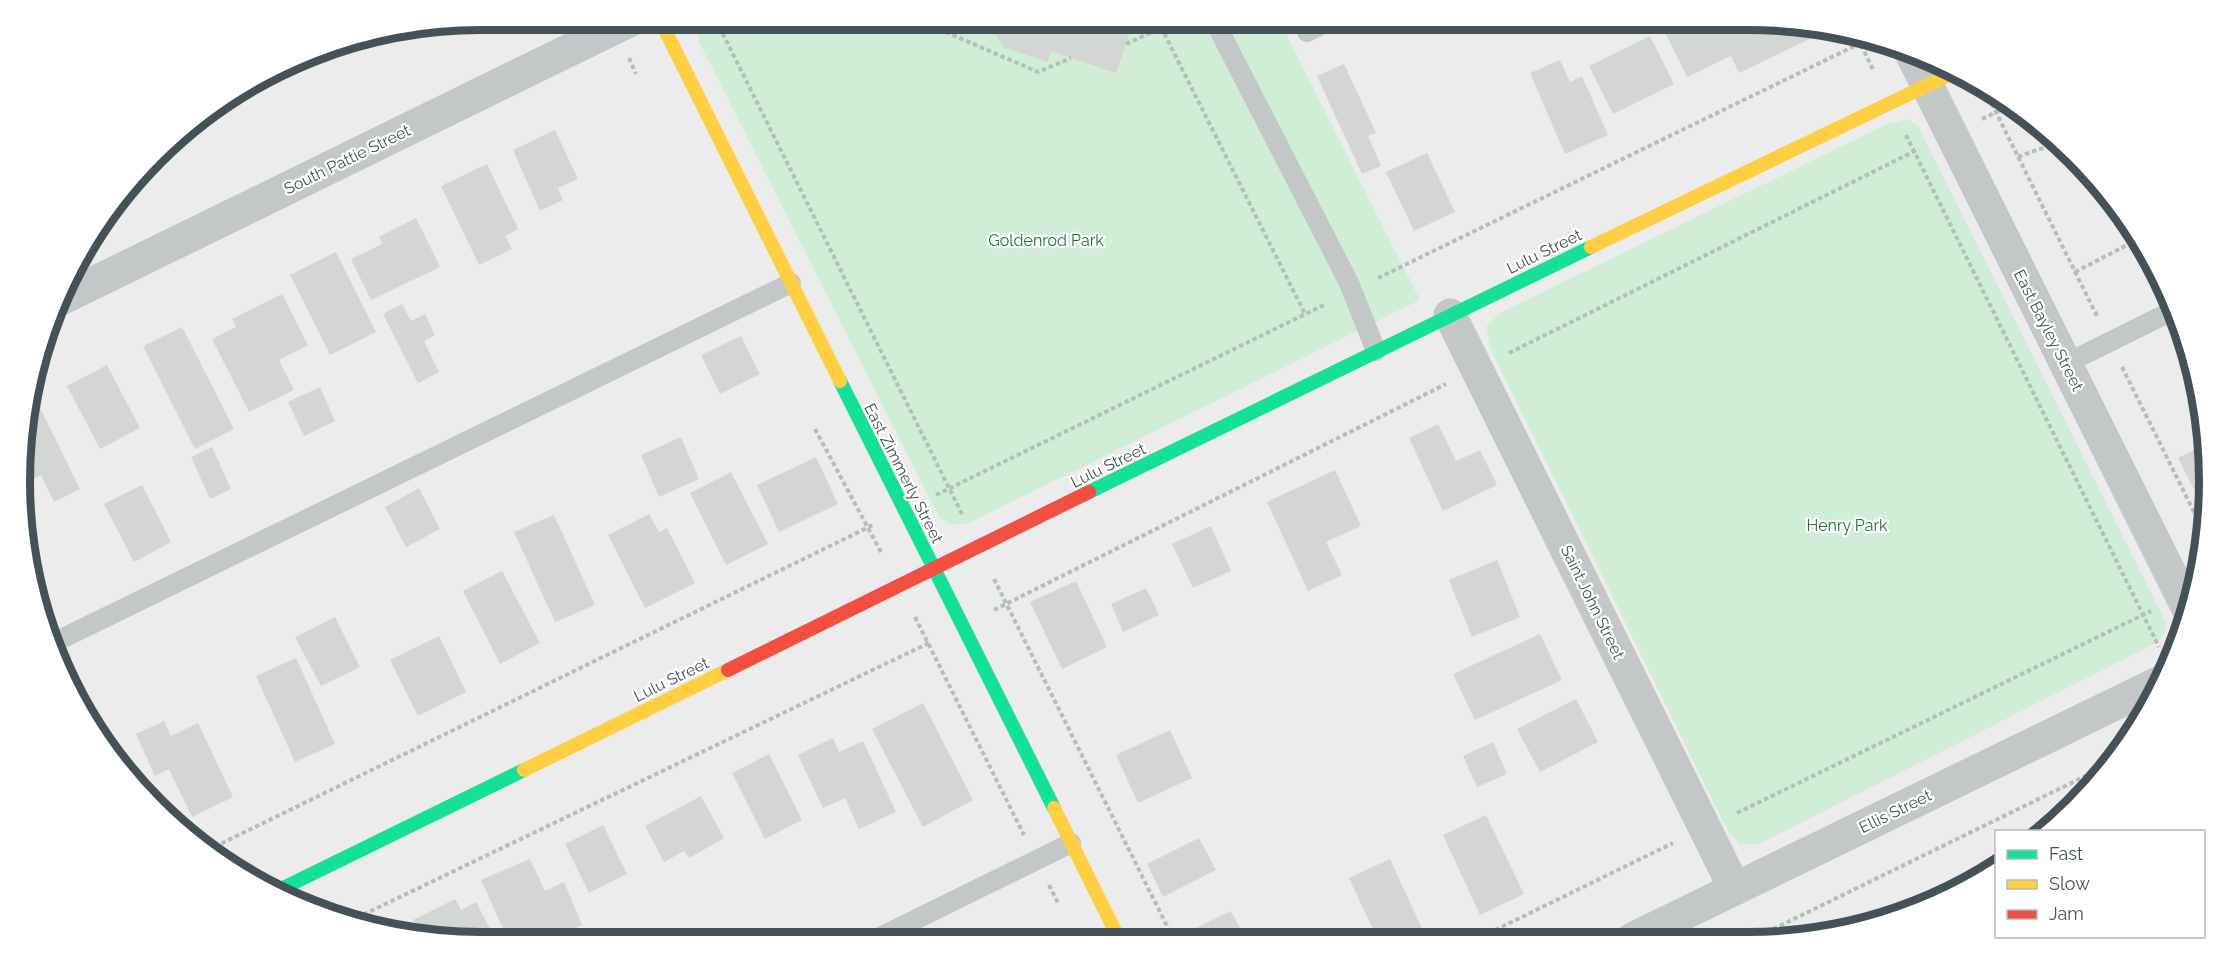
<svg xmlns="http://www.w3.org/2000/svg" width="2229" height="962" font-family="Raleway,sans-serif">
	<style>
		.green { fill: #d0edd6 }
		.building { fill: #d4d5d5 }
		.lines { fill: none; stroke-linecap: round; stroke-linejoin: round }
		.path { stroke: #b3bfb9; stroke-width: 4; stroke-dasharray: 4.5 3; stroke-linecap: butt }
		.lane { stroke: #c3c7c8; stroke-width: 20 }
		.street { stroke: #c3c7c8; stroke-width: 33 }
		.fast { stroke: #16e098; stroke-width: 14 }
		.slow { stroke: #ffcf43; stroke-width: 14 }
		.jam { stroke: #f24e42; stroke-width: 14 }
		.labels { text-anchor: middle; stroke-width: 4.5; stroke-linejoin: round; paint-order: stroke }
		.street-label { font-size: 16px; fill: #445258; stroke: #fff }
		.park-label { font-size: 16px; fill: #187637; stroke: #fff }
		.rim { fill: none; stroke: #445258; stroke-width: 8 }
	</style>
	<rect width="100%" height="100%" fill="#edecec"/>
	<g class="green">
		<polygon points="699,20 1279,20 1420,300 969,523 952,525 939,517 699,42 696,25"/>
		<polygon points="1907,119 1918,126 2166,623 2164,635 2154,644 1759,844 1739,844 1727,829 1490,348 1486,327 1500,313 1885,125"/>
	</g>
	<g class="building">
		<polygon points="990,20 1134,20 1116,73 1051,51 1048,62 1003,47 987,21"/>
		<polygon points="1659,20 1748,20 1819,31 1820,34 1739,73 1731,56 1687,77"/>
		<polygon points="1650,36 1674,84 1613,114 1589,66"/>
		<polygon points="354,41 323,55 321,49 332,44"/>
		<polygon points="1560,60 1570,82 1582,76 1608,135 1565,154 1530,73"/>
		<polygon points="293,62 298,72 257,91 252,80"/>
		<polygon points="1344,64 1376,133 1368,136 1381,166 1362,174 1317,76"/>
		<polygon points="233,93 238,102 200,122 198,119"/>
		<polygon points="183,130 186,135 169,144 177,134"/>
		<polygon points="555,130 578,179 558,188 563,200 540,211 513,150"/>
		<polygon points="1427,153 1455,212 1414,231 1386,172"/>
		<polygon points="487,164 518,229 505,236 512,249 479,265 441,186"/>
		<polygon points="416,218 440,267 371,300 351,259 382,244 379,237"/>
		<polygon points="2129,226 2130,226 2155,266 2149,269"/>
		<polygon points="336,252 376,332 330,355 290,275"/>
		<polygon points="282,294 308,345 279,360 294,390 249,412 212,339 236,327 232,319"/>
		<polygon points="402,304 411,321 425,314 435,335 424,341 439,372 418,383 383,314"/>
		<polygon points="182,327 234,429 195,449 143,346"/>
		<polygon points="741,336 760,374 720,394 701,355"/>
		<polygon points="107,365 140,428 100,449 67,386"/>
		<polygon points="320,387 335,421 304,436 288,402"/>
		<polygon points="36,400 80,489 54,502 41,475 20,486 27,405"/>
		<polygon points="1438,424 1456,461 1480,450 1497,485 1443,511 1409,438"/>
		<polygon points="681,437 699,479 659,497 641,455"/>
		<polygon points="2207,443 2209,451 2206,513 2178,458"/>
		<polygon points="212,447 231,489 210,499 191,457"/>
		<polygon points="816,457 838,504 779,532 757,485"/>
		<polygon points="1335,470 1361,526 1326,542 1342,575 1308,591 1267,502"/>
		<polygon points="731,472 768,544 726,565 690,493"/>
		<polygon points="142,485 171,542 134,562 104,504"/>
		<polygon points="419,488 440,529 406,547 385,507"/>
		<polygon points="649,514 659,532 667,528 695,583 645,608 608,535"/>
		<polygon points="554,515 595,605 555,622 514,532"/>
		<polygon points="1211,526 1231,571 1193,588 1172,544"/>
		<polygon points="1497,560 1520,617 1472,637 1449,580"/>
		<polygon points="502,571 540,643 500,664 463,591"/>
		<polygon points="1076,581 1107,647 1062,669 1030,602"/>
		<polygon points="1146,588 1159,615 1123,632 1111,604"/>
		<polygon points="335,617 360,667 321,686 295,637"/>
		<polygon points="1540,634 1562,680 1475,720 1453,674"/>
		<polygon points="439,636 466,692 418,716 390,660"/>
		<polygon points="296,658 335,744 295,762 256,676"/>
		<polygon points="1576,699 1598,742 1540,772 1517,729"/>
		<polygon points="923,703 973,800 923,827 872,729"/>
		<polygon points="164,721 171,736 198,723 233,797 192,817 169,769 155,776 136,734"/>
		<polygon points="1170,730 1192,778 1138,803 1116,755"/>
		<polygon points="833,738 839,752 863,741 896,812 859,829 845,798 823,808 798,755"/>
		<polygon points="1493,742 1507,774 1477,787 1463,756"/>
		<polygon points="769,754 802,820 765,839 732,773"/>
		<polygon points="701,796 724,838 689,858 684,851 664,862 645,826"/>
		<polygon points="1486,815 1524,894 1480,915 1443,835"/>
		<polygon points="603,825 627,874 589,893 565,844"/>
		<polygon points="1199,838 1216,870 1163,897 1147,864"/>
		<polygon points="530,859 545,891 564,882 582,925 543,942 509,942 481,880"/>
		<polygon points="1390,859 1423,931 1404,940 1378,940 1349,878"/>
		<polygon points="1956,884 1959,890 1952,895 1919,905"/>
		<polygon points="455,899 461,910 476,902 496,940 491,942 481,942 420,932 413,920"/>
		<polygon points="1231,911 1246,940 1192,940 1188,932"/>
		<polygon points="732,929 739,942 704,942"/>
	</g>
	<g class="lines">
		<g class="path">
			<polyline points="716,20 963,516"/>
			<polyline points="918,20 1038,72 1071,58"/>
			<polyline points="1161,27 1305,314"/>
			<polyline points="1858,38 1874,72"/>
			<polyline points="1126,44 1178,20"/>
			<polyline points="629,58 636,74"/>
			<polyline points="1985,90 2098,318"/>
			<polyline points="1982,119 2011,105"/>
			<polyline points="1906,135 2159,647"/>
			<polyline points="2018,157 2039,149 2062,145"/>
			<polyline points="2115,201 2112,203 2145,272"/>
			<polyline points="2075,272 2131,243"/>
			<polyline points="1378,278 1869,39"/>
			<polyline points="1509,353 1919,149"/>
			<polyline points="2122,367 2206,536"/>
			<polyline points="815,429 882,554"/>
			<polyline points="936,495 1326,304"/>
			<polyline points="994,579 1174,940"/>
			<polyline points="994,610 1446,384"/>
			<polyline points="915,617 1024,835"/>
			<polyline points="1737,813 2151,611"/>
			<polyline points="208,850 873,525"/>
			<polyline points="1049,885 1059,905"/>
			<polyline points="350,921 931,642"/>
			<polyline points="1753,939 2106,766"/>
			<polyline points="1475,940 1673,843"/>
		</g>
		<g class="lane">
			<polyline points="1217,20 1218,28 1349,283 1376,351"/>
			<polyline points="1307,32 1331,20"/>
			<polyline points="2065,364 2174,310"/>
			<polyline points="55,642 791,283"/>
			<polyline points="872,941 1071,843"/>
		</g>
		<g class="street">
			<polyline points="1909,49 2189,611"/>
			<polyline points="63,298 631,20"/>
			<polyline points="1450,315 1735,889"/>
			<polyline points="1632,939 2158,683"/>
		</g>
		<g class="fast">
			<polyline points="840,381 1054,808"/>
			<polyline points="1089,492 1591,247"/>
			<polyline points="275,892 524,770"/>
		</g>
		<g class="slow">
			<polyline points="660,20 840,381"/>
			<polyline points="1591,247 1957,71"/>
			<polyline points="524,770 728,670"/>
			<polyline points="1054,808 1120,941"/>
		</g>
		<polyline class="jam" points="728,670 1089,492"/>
	</g>
	<g class="labels">
		<g class="street-label">
			<text transform="translate(347 159) rotate(-26)" y="6">South Pattie Street</text>
			<text transform="translate(1544 251) rotate(-26)" y="6">Lulu Street</text>
			<text transform="translate(2049 330) rotate(63)" y="6">East Bayley Street</text>
			<text transform="translate(1108 465) rotate(-26)" y="6">Lulu Street</text>
			<text transform="translate(904 473) rotate(63)" y="6">East Zimmerly Street</text>
			<text transform="translate(1593 602) rotate(64)" y="6">Saint John Street</text>
			<text transform="translate(671 679) rotate(-26)" y="6">Lulu Street</text>
			<text transform="translate(1895 811) rotate(-26)" y="6">Ellis Street</text>
		</g>
		<g class="park-label">
			<text x="1046" y="246">Goldenrod Park</text>
			<text x="1847" y="531">Henry Park</text>
		</g>
	</g>
	<path d="M0 0H2229V962H0ZM481 30H1748A451 451 0 0 1 2199 481V481A451 451 0 0 1 1748 932H481A451 451 0 0 1 30 481V481A451 451 0 0 1 481 30Z" fill="#fff" fill-rule="evenodd"/>
	<path class="rim" d="M481 30H1748A451 451 0 0 1 2199 481V481A451 451 0 0 1 1748 932H481A451 451 0 0 1 30 481V481A451 451 0 0 1 481 30Z"/>
	<rect x="1995" y="830" width="210" height="108" fill="#ffffff" stroke="#b4babc" stroke-width="1.5"/>
	<rect x="2007" y="850" width="30" height="9" fill="#16e098" stroke="#b4babc" stroke-width="1.5"/>
	<text x="2049" y="860" font-size="18" fill="#445258">Fast</text>
	<rect x="2007" y="880" width="30" height="9" fill="#ffcf43" stroke="#b4babc" stroke-width="1.5"/>
	<text x="2049" y="890" font-size="18" fill="#445258">Slow</text>
	<rect x="2007" y="910" width="30" height="9" fill="#f24e42" stroke="#b4babc" stroke-width="1.5"/>
	<text x="2049" y="920" font-size="18" fill="#445258">Jam</text>
</svg>
